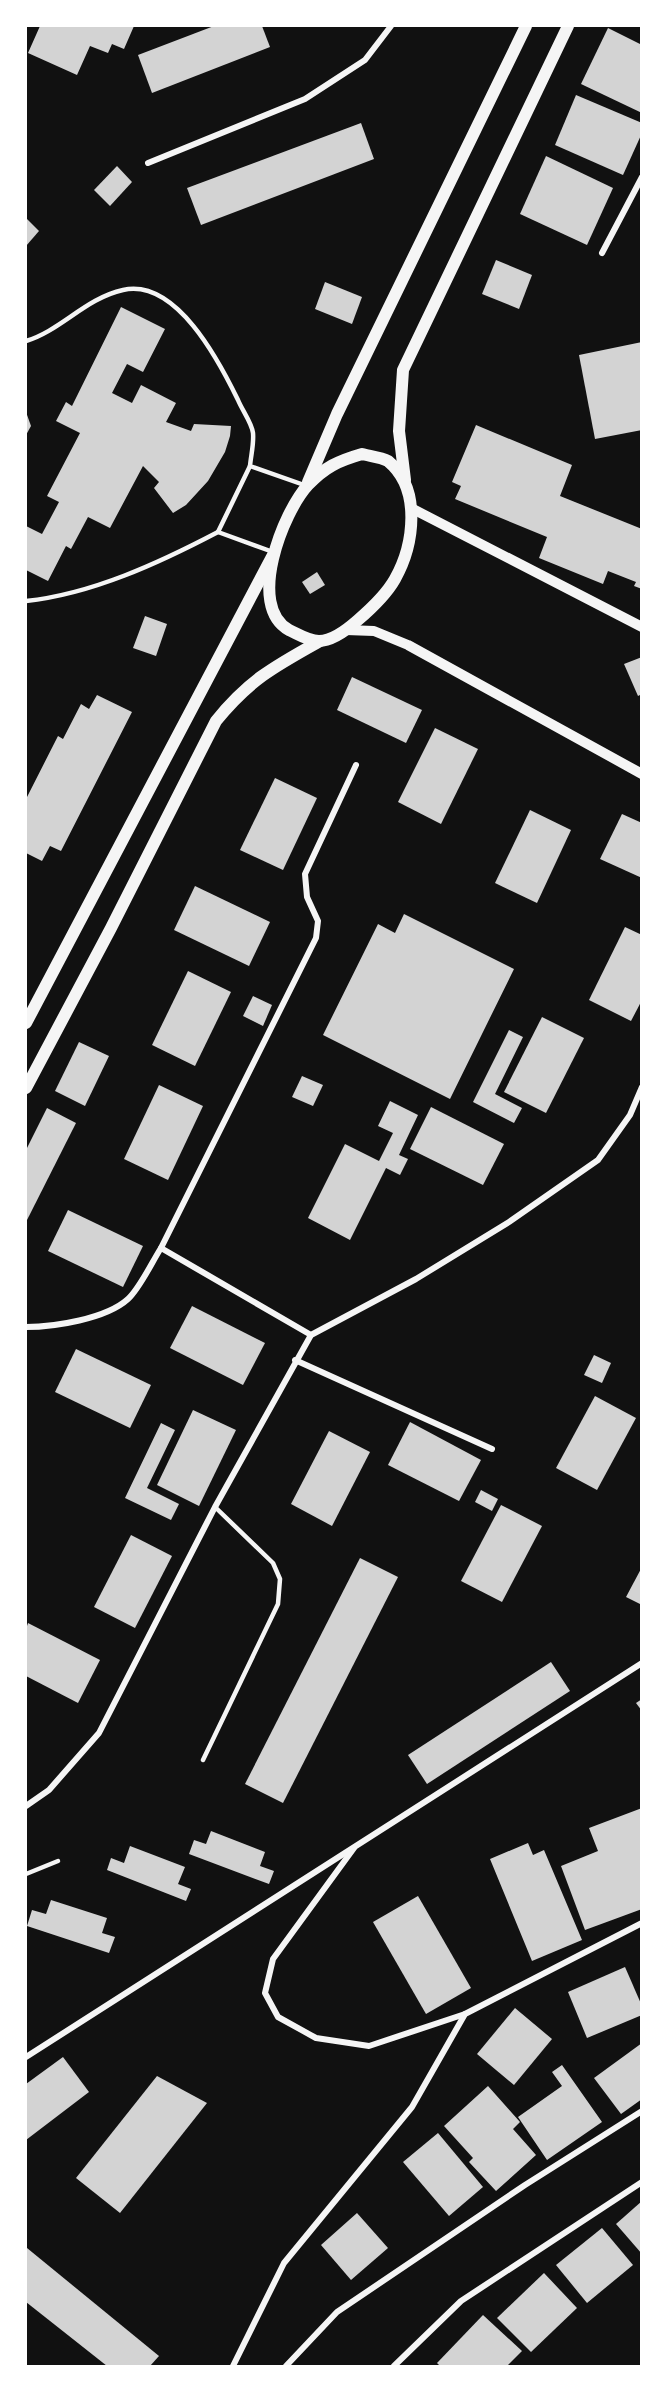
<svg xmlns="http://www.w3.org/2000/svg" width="667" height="2392" font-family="Manrope,sans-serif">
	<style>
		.building { fill: #d3d3d3 }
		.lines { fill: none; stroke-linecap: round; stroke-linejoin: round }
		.service { stroke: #f5f5f5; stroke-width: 4.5 }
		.minor { stroke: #f5f5f5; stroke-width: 6 }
		.tertiary { stroke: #f5f5f5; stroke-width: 10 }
		.secondary { stroke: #f5f5f5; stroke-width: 12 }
	</style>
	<rect width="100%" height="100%" fill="#111"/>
	<g class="building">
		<polygon points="40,26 134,26 124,49 112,44 108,53 90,46 77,75 28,53"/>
		<polygon points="214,26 262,26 270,47 152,93 138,55"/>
		<polygon points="608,28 642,45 642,113 581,84"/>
		<polygon points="576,95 642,123 642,133 623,175 555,145"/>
		<polygon points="361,123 374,159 201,225 187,188"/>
		<polygon points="546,156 613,188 587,245 520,214"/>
		<polygon points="117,166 132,182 110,206 94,190"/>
		<polygon points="26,218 39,231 26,246"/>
		<polygon points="496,260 532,275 519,309 482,294"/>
		<polygon points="325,282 362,297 352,324 315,309"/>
		<polygon points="121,307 165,329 143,372 127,364 112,393 132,403 141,385 176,403 166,422 191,431 194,424 231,426 230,436 225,452 208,481 186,505 173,513 154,488 159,482 143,466 110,528 88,517 71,549 66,546 48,581 26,570 26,526 42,534 59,502 47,496 80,433 56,421 66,402 72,406"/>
		<polygon points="642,342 642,430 595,439 579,355"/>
		<polygon points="26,412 31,426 26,435"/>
		<polygon points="476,425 572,465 560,496 642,529 642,589 634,586 636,582 608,571 603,584 539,558 547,537 455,499 461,486 452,482"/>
		<polygon points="317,572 325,585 310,594 302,582"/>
		<polygon points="145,616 167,624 156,656 133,648"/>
		<polygon points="642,657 642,694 638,696 624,664"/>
		<polygon points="352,677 422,710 406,743 337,710"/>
		<polygon points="97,695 132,712 61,851 50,846 42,861 26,853 26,799 58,736 63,739 81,704 89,709"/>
		<polygon points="435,728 478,749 441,824 398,802"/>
		<polygon points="275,778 317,798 283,870 240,850"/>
		<polygon points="530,810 571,830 537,903 495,883"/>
		<polygon points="622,814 642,823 642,878 600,859"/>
		<polygon points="195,886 270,922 249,966 174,930"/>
		<polygon points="404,914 514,969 450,1099 323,1035 378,924 395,933"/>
		<polygon points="625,927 642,935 642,1000 631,1021 589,1000"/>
		<polygon points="188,971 231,992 195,1066 152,1045"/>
		<polygon points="253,996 272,1005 263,1026 243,1016"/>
		<polygon points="542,1017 584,1038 546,1113 504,1092"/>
		<polygon points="509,1030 523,1037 495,1094 522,1108 514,1123 473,1102"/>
		<polygon points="79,1042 109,1056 85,1106 55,1091"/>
		<polygon points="302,1076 323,1085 313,1106 292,1097"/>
		<polygon points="159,1085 203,1106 168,1180 124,1159"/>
		<polygon points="390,1101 418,1115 399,1155 408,1159 400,1175 386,1168 350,1240 308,1218 345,1144 379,1161 393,1133 378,1126"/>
		<polygon points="431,1107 504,1144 483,1185 410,1149"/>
		<polygon points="47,1108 76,1123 26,1222 26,1150"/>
		<polygon points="68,1210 143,1246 123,1287 48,1251"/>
		<polygon points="192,1306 265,1343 243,1385 170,1348"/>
		<polygon points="76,1349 151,1385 130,1428 55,1392"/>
		<polygon points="594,1355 611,1363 602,1383 584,1375"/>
		<polygon points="595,1396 636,1418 597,1490 556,1468"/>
		<polygon points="193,1410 236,1430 199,1506 157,1485"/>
		<polygon points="410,1422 481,1460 459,1501 388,1465"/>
		<polygon points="161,1423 175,1430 147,1488 179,1504 171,1520 125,1498"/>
		<polygon points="329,1431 370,1452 332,1526 291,1504"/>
		<polygon points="481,1490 498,1499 492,1511 475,1502"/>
		<polygon points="501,1505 542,1526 502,1602 461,1581"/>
		<polygon points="131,1535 172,1556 135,1628 94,1607"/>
		<polygon points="360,1558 398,1577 283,1803 245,1784"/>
		<polygon points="642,1567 642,1605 626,1597"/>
		<polygon points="28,1623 100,1660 78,1703 26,1676 26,1629"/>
		<polygon points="551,1662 570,1691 427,1784 408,1755"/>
		<polygon points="642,1699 642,1711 636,1703"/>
		<polygon points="642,1808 642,1909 585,1930 561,1866 598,1851 589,1828"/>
		<polygon points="211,1831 265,1852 260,1866 274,1871 269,1884 189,1854 194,1840 206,1844"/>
		<polygon points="528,1843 533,1855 544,1850 582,1940 532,1961 490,1859"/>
		<polygon points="130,1846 185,1867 178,1884 191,1889 186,1901 107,1870 111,1858 124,1863"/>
		<polygon points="418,1896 471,1988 426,2014 373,1922"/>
		<polygon points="51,1900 107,1918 102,1933 115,1937 109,1953 27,1926 32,1910 46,1914"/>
		<polygon points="625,1967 642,2006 642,2015 587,2038 568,1992"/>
		<polygon points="515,2008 552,2039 514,2085 477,2054"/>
		<polygon points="642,2043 642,2099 621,2114 594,2078"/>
		<polygon points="63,2057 89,2092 26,2140 26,2084"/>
		<polygon points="562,2065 602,2122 547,2160 518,2117 562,2086 552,2072"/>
		<polygon points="157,2076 207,2103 120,2213 76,2178"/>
		<polygon points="488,2086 520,2122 513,2129 536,2155 496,2191 469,2162 473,2158 444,2126"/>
		<polygon points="438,2133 483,2187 449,2216 403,2162"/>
		<polygon points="642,2201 642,2254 616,2224"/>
		<polygon points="357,2213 388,2248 351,2280 321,2245"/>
		<polygon points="602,2228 633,2265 587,2303 556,2265"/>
		<polygon points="27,2248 159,2356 150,2366 107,2366 26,2302"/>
		<polygon points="544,2273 577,2308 531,2352 497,2318"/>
		<polygon points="483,2315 522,2351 507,2366 440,2366 437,2363"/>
	</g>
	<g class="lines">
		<g class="service">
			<path d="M 26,341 C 60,331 86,298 123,290 C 176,278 219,361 238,400 C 242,410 252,423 253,433 C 254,444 251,455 250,466 L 307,486"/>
			<polyline points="218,532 250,466"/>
			<path d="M 26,601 C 92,594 159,563 218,532 L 273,552"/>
			<polyline points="203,1760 278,1604 280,1579 273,1563 215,1507"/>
			<polyline points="26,1874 58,1861"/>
		</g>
		<g class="minor">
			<polyline points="148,163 305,99 365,60 391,26"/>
			<polyline points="602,253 642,177"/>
			<path d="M 26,1327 C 54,1327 106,1319 128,1299 C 140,1288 152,1262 161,1248"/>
			<polyline points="311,1335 161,1248 316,938 318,921 307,897 305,874 356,765"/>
			<polyline points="295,1360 492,1449"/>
			<polyline points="26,1806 49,1790 99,1733 215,1507 311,1335 416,1279 509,1222 598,1160 630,1115 642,1087"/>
			<polyline points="354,1848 273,1959 265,1993 278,2017 316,2038 369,2046 465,2014"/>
			<polyline points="26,2057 642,1663"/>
			<polyline points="233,2366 284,2263 412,2107 465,2014 642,1923"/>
			<polyline points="286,2366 337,2312 525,2185 642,2111"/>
			<polyline points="394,2366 461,2301 642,2182"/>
		</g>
		<g class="tertiary">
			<polyline points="411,508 642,627"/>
			<polyline points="346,630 374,631 408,645 642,774"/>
		</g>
		<g class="secondary">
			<path d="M 362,454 C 369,456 381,457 388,461 C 422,489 414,545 395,579 C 386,595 372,608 358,620 C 349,628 332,641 319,641 C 308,641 298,634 289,630 C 246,606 283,512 308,485 C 325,467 338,461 362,454 Z"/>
			<polyline points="405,480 399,431 403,370 568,26"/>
			<polyline points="308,482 337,414 526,26"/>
			<polyline points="26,1023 274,553"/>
			<path d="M 26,1088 L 111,928 L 216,721 C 249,680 275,666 320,641"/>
		</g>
	</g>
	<rect width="667" height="2392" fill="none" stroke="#ffffff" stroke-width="54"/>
</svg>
